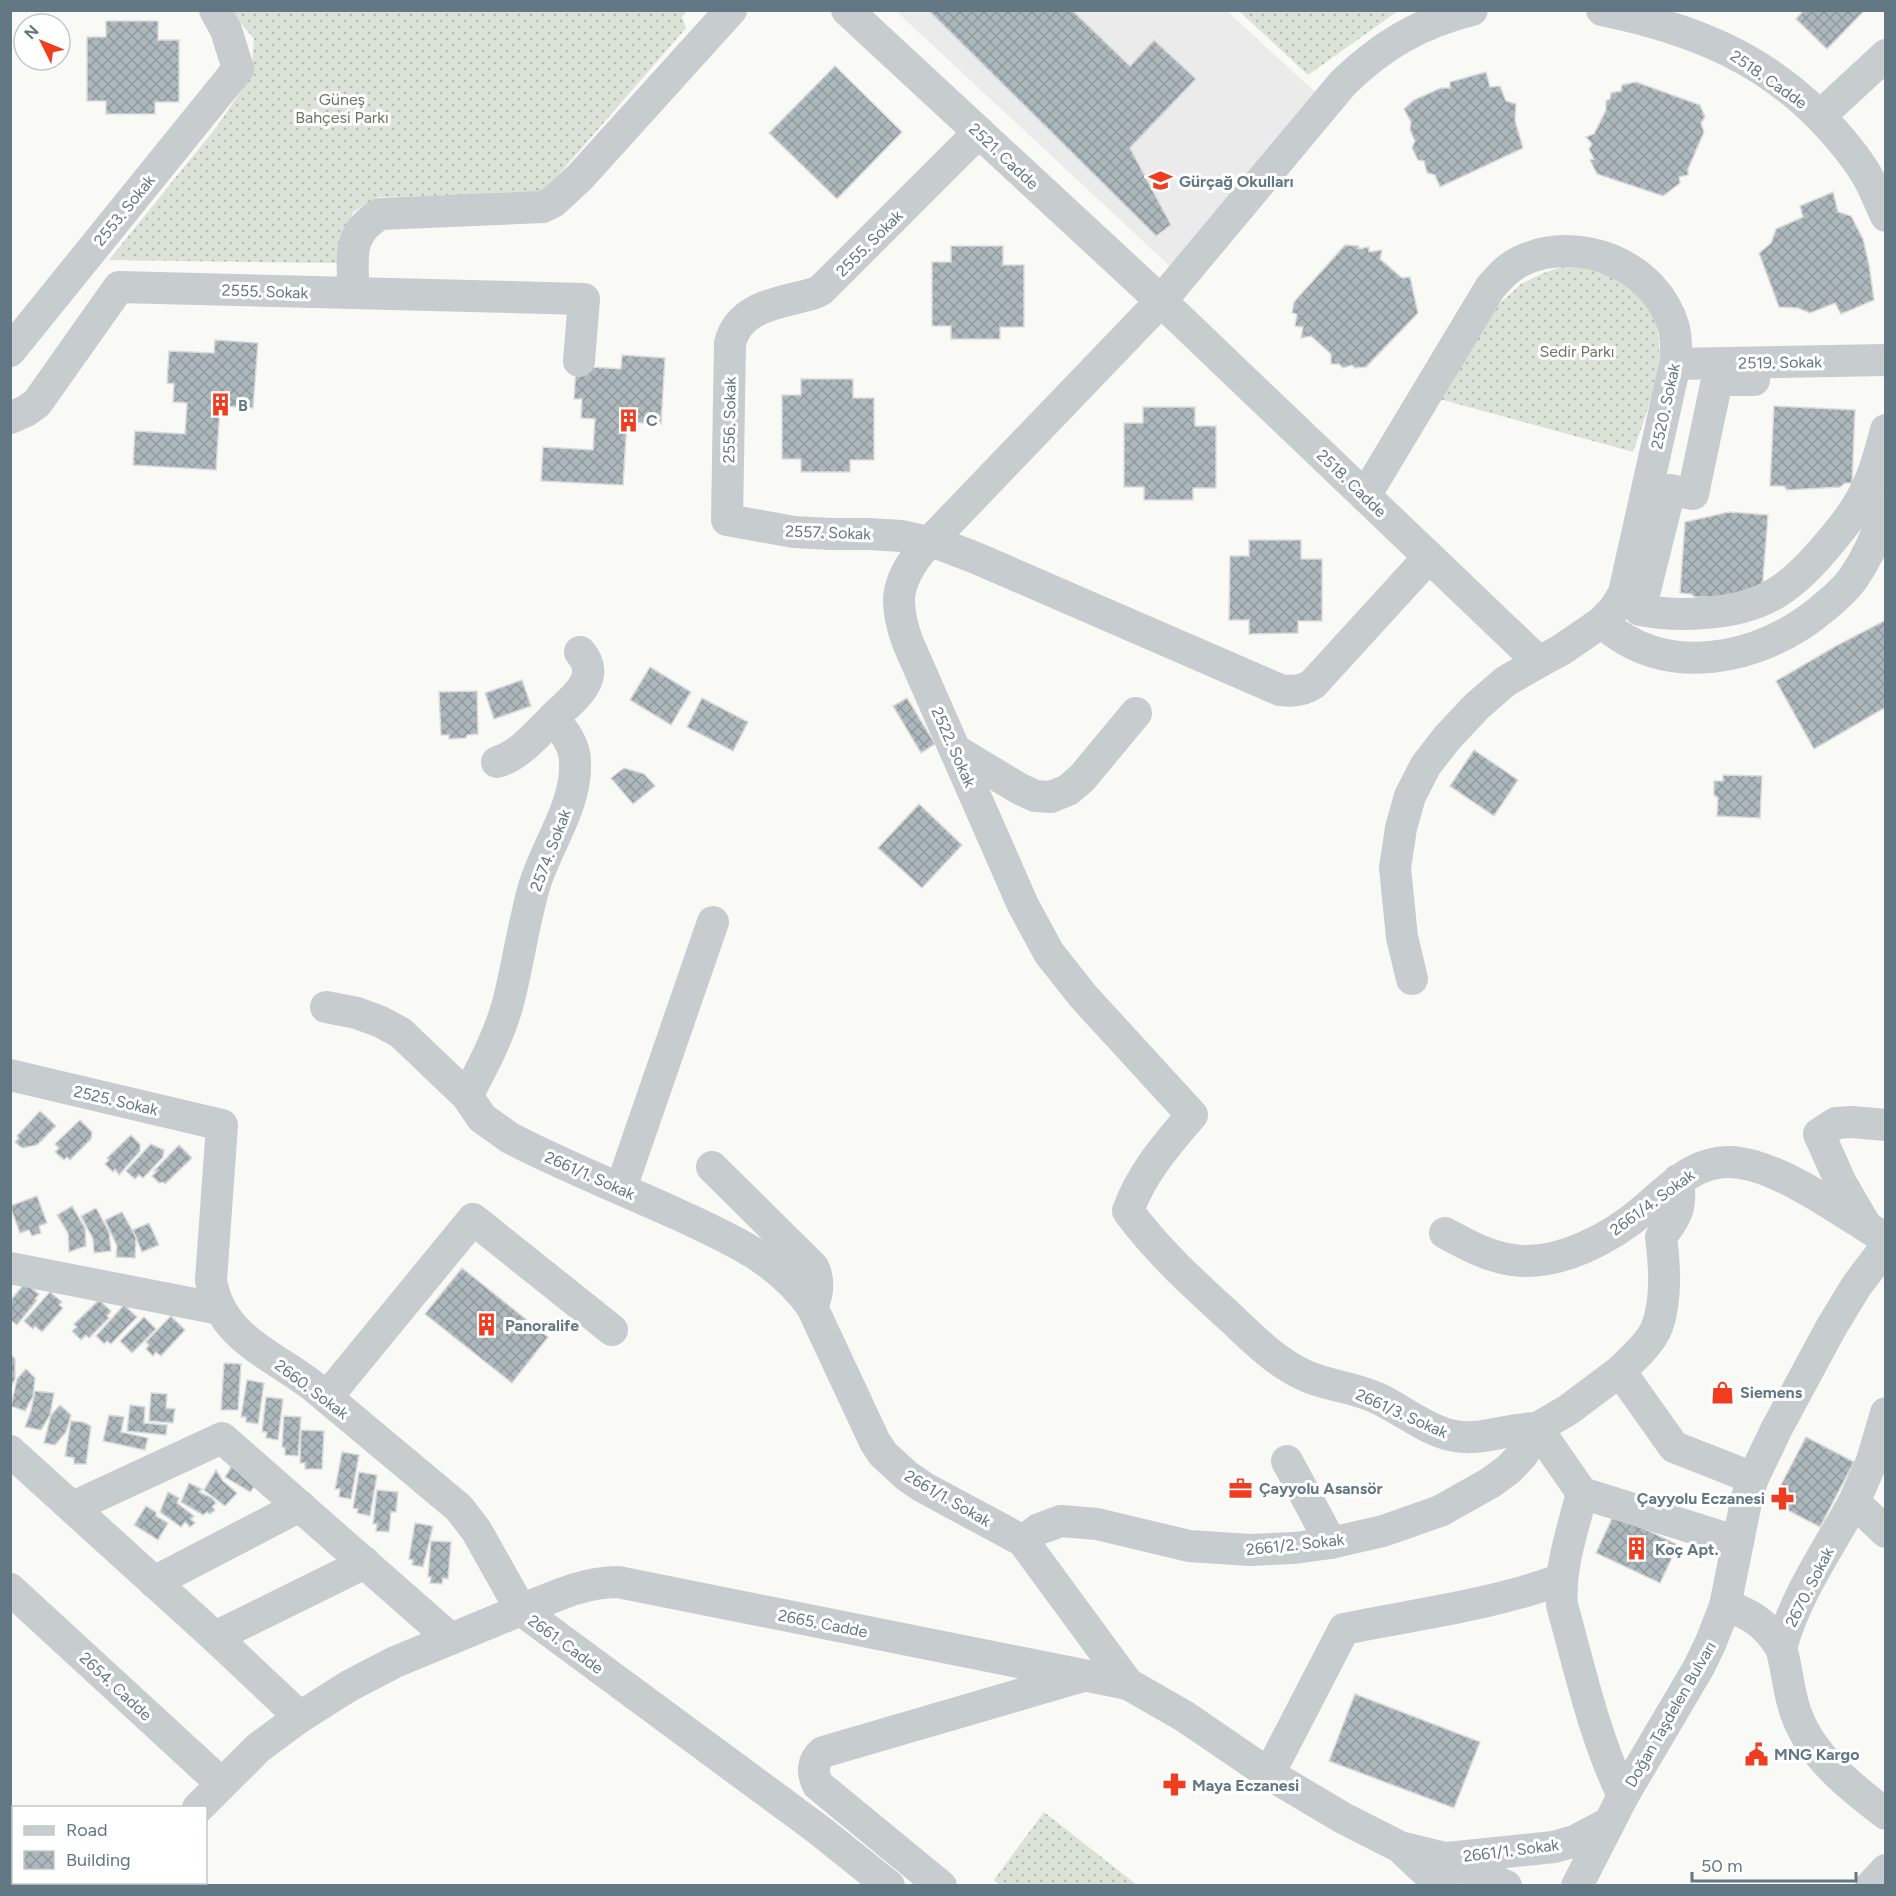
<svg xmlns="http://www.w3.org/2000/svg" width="1896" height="1896" font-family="Figtree,sans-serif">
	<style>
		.built { fill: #eaebea }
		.grass { fill: url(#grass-dots) }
		.building { fill: url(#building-cross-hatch); stroke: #dbdbd9; stroke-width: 1.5 }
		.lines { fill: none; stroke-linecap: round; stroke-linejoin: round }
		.minor { stroke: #c7cccf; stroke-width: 32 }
		.labels { text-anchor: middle; stroke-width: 6; stroke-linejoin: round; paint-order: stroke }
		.street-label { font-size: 16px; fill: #627884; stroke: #fff }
		.park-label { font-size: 16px; fill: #687a61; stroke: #fff }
		.poi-label { font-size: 16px; font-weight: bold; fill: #627884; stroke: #fff; text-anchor: start }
	</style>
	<defs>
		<pattern id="grass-dots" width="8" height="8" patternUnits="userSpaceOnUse" patternTransform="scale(1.5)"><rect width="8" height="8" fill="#dbe2d7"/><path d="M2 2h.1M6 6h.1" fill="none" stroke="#b5bcb4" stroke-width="1.8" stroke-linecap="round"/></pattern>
		<pattern id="building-cross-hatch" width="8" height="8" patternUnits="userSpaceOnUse" patternTransform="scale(1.5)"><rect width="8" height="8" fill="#adb8bc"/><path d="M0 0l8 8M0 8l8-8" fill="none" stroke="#909a9e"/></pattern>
	</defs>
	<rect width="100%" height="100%" fill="#f9f9f6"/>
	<polygon class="built" points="896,11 1227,11 1315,92 1174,270"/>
	<g class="grass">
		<polygon points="234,11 687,11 682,17 686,28 541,195 379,197 353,212 339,263 109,260 218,125 251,76 254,39 240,22"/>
		<polygon points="1239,11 1398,11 1308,75"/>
		<path d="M 1561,267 C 1575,268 1595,267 1608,273 C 1689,309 1655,388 1633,452 L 1436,398 L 1499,304 L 1521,284 L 1541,274 Z"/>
		<polygon points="1044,1812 1137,1885 999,1885 994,1880"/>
	</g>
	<g class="building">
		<polygon points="928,10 1075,10 1074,12 1130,66 1154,40 1196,79 1130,148 1171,225 1156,236"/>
		<polygon points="1804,10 1865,10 1827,49 1796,19"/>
		<polygon points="106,21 158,21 158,40 179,40 179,102 155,102 155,114 106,114 106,101 87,101 87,37 106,37"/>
		<polygon points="835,66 902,132 837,199 769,133"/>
		<polygon points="1486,72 1490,87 1500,86 1506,101 1516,104 1515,121 1523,148 1440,187 1435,175 1427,173 1424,161 1418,160 1412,148 1415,141 1410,130 1411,122 1404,109 1414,100 1441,88 1450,88 1450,82"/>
		<polygon points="1636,82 1700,105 1705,117 1701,123 1704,132 1688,169 1688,175 1679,177 1680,183 1663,196 1597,174 1590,160 1594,159 1589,149 1592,144 1586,137 1594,134 1606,110 1606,101 1610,99 1611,93 1621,91 1622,85"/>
		<polygon points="1833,192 1838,212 1851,216 1863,239 1869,265 1874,300 1841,314 1835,303 1810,313 1798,308 1779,307 1759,253 1771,243 1776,229 1803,217 1800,206"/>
		<polygon points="1345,245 1359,246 1358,249 1369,247 1369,252 1382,250 1380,259 1402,278 1410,277 1418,313 1366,367 1355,368 1352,365 1343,368 1339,364 1331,364 1331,354 1311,336 1301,338 1303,327 1295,326 1297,314 1292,313 1294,302"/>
		<polygon points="951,246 1003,246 1003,265 1024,265 1024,327 1000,327 1000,339 951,339 951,326 932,326 932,262 951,262"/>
		<polygon points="215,340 258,343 253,408 220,406 216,470 133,465 135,431 185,434 187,403 173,402 174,384 167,383 169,351 214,353"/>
		<polygon points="622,355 665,358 661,424 627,422 623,485 541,481 543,447 593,450 595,419 581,418 582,399 574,399 576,366 621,369"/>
		<polygon points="801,379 853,379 853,398 874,398 874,460 850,460 850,472 801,472 801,459 782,459 782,395 801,395"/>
		<polygon points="1774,406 1855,410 1852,483 1845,483 1840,487 1787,490 1784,486 1770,486"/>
		<polygon points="1143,407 1195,407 1195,426 1216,426 1216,488 1193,488 1193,500 1144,500 1144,487 1124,487 1124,423 1143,423"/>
		<polygon points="1729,512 1768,515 1762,591 1745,597 1695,597 1691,594 1680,593 1685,522"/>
		<polygon points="1249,540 1301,540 1301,559 1322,559 1322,621 1298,621 1298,633 1249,634 1249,620 1229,620 1230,556 1249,556"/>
		<polygon points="1886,620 1886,707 1814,749 1776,681 1836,646"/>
		<polygon points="650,667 691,692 671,725 630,700"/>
		<polygon points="522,680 531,706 494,719 485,693"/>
		<polygon points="477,691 478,734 467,735 466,738 449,739 449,735 441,735 439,692"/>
		<polygon points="702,698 748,722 733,751 687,727"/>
		<polygon points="907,698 935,744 921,753 893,706"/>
		<polygon points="1474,750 1518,780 1494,816 1450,786"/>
		<polygon points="624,768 644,774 655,786 633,804 611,778"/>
		<polygon points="1723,775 1762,776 1760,818 1717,816 1718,798 1714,795 1714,781 1723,781"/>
		<polygon points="919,804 962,845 922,888 878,848"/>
		<polygon points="40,1111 56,1126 37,1145 22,1148 15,1142 19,1138 17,1136"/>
		<polygon points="80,1120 92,1132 91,1139 70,1160 67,1157 64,1160 55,1152 59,1148 55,1144"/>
		<polygon points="131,1135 140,1144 140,1151 119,1175 115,1169 113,1172 105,1164 109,1160 107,1158"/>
		<polygon points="151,1144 164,1150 163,1157 143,1178 139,1175 135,1179 126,1171"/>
		<polygon points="179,1145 192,1158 165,1184 163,1182 159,1183 152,1176 157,1171 154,1171"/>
		<polygon points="37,1196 47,1223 39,1226 41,1233 32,1236 29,1230 20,1233 10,1206"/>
		<polygon points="72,1206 85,1228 86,1246 69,1252 68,1233 57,1215"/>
		<polygon points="96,1208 109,1232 111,1251 94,1253 93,1239 81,1216"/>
		<polygon points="122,1212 136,1237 135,1258 116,1257 117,1246 105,1220"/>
		<polygon points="149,1223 159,1245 142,1252 133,1230"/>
		<polygon points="462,1268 548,1337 512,1383 425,1314"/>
		<polygon points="25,1283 39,1294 35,1299 37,1300 17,1325 12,1321 10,1323 10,1301"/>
		<polygon points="50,1292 62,1302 59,1305 63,1308 42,1332 35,1326 33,1329 24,1321"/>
		<polygon points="99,1300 111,1311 107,1316 109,1318 89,1338 86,1335 81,1340 72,1331 77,1327 74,1324"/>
		<polygon points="124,1305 137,1317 111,1344 107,1341 104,1344 96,1336"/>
		<polygon points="171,1316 185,1330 161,1356 156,1352 153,1356 146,1349 149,1345 146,1342"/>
		<polygon points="144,1317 156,1329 132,1353 120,1341"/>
		<polygon points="10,1354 15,1359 15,1379 10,1389"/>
		<polygon points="224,1363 241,1364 238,1410 221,1410"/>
		<polygon points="26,1369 35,1378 33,1396 25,1411 11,1406 17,1379"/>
		<polygon points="247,1380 264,1383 258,1424 246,1422 246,1417 241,1417"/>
		<polygon points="35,1391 54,1393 50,1415 41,1430 25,1427 31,1411"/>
		<polygon points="151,1393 167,1394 166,1408 175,1409 173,1423 149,1421"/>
		<polygon points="266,1397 283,1399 278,1440 266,1438 267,1432 262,1432"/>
		<polygon points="60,1405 71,1415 66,1432 55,1445 44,1443 51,1415"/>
		<polygon points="130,1405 145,1407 144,1423 167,1425 166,1435 127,1431"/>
		<polygon points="109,1415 124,1417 121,1432 148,1438 145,1450 103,1441"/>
		<polygon points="284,1416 301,1417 298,1456 285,1455 285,1448 282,1447"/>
		<polygon points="71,1421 83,1422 91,1426 86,1464 74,1464 74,1458 65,1456"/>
		<polygon points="301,1430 324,1431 322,1469 305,1469 305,1463 300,1463"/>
		<polygon points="1806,1437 1854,1462 1820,1527 1772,1502"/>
		<polygon points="342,1452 359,1455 351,1499 339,1497 340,1489 335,1489"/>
		<polygon points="236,1459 260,1479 250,1492 225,1477"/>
		<polygon points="216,1470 223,1481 237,1493 225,1506 204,1490"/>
		<polygon points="359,1472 377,1475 370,1516 357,1513 358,1509 353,1508"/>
		<polygon points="189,1483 202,1489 199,1492 212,1498 216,1503 212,1507 215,1510 210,1514 207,1512 203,1515 181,1502"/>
		<polygon points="377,1490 398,1492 396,1512 391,1512 389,1532 376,1531 377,1524 373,1524"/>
		<polygon points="168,1492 179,1498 177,1503 194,1516 191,1519 195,1523 190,1527 185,1522 181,1527 160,1512"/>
		<polygon points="146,1506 156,1512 156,1516 168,1523 158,1540 134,1525"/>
		<polygon points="1614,1514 1678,1545 1660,1583 1596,1553"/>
		<polygon points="415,1523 433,1526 423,1567 412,1565 413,1560 409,1559"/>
		<polygon points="431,1541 451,1542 448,1579 443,1578 442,1584 430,1583 431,1577 428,1577"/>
		<polygon points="1355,1694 1480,1742 1454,1808 1329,1761"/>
		<polygon points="10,1864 14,1867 14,1882 30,1882 33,1886 10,1886"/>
	</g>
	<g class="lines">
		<g class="minor">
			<path d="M 847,10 L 1161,301 L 1539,662 L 1561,650 L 1602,622 C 1664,681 1762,660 1822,609 C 1833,600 1846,589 1854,577 C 1869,555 1879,531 1886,506"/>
			<path d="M 1472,10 C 1419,23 1381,46 1343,83 L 1161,301 L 920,552 C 895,584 894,605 908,643 L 1023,905 L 1049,953 L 1083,996 L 1192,1115 C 1167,1144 1141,1174 1128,1211 C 1158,1252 1195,1285 1232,1319 C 1254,1340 1276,1362 1304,1375 C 1327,1386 1354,1387 1377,1398 C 1403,1410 1427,1431 1455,1436 C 1482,1441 1510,1428 1537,1428 L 1582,1493 L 1738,1542"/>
			<path d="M 1602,10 C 1695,29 1772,60 1836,134 C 1849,149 1862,165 1871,183 C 1876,193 1881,205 1886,216"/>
			<polyline points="1820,116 1886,55"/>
			<path d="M 979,132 L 821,290 L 815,293 C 783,303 740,304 730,343 L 727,520 L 794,532 L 831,534 L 869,534 L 902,536 L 942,545 L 976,558 L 1280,690 C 1293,692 1303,691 1313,684 L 1429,557"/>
			<path d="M 353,293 C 354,257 345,236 380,214 L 543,207 L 553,202 L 580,177 L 731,10"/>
			<polyline points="10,351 238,69 226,30 215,10"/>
			<path d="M 1755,363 L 1754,380 L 1717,380 L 1693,494 L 1670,490 L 1640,610 C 1662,614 1683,615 1704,613 C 1766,609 1793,587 1831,541 C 1846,523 1860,505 1869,483 C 1877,466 1881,448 1886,430"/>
			<polyline points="1675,364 1886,360"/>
			<polyline points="10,418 26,411 37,403 119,287 584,299 579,361"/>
			<path d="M 1365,496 L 1490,288 C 1499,277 1508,267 1521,261 C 1578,234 1656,264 1674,328 C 1677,340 1676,352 1675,364 L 1624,593 L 1615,608 L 1602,622"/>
			<polyline points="955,750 1020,789 1035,796 1051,797 1068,790 1082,778 1136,713"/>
			<path d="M 497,762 C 520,755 536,735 553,718"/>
			<polyline points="1412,979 1402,937 1395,868 1401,828 1410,796 1426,765 1447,738 1477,706 1506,681 1539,662"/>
			<path d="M 326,1007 L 357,1013 L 381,1022 L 401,1033 L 467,1096 L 482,1118 L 510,1138 C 564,1166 622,1189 677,1214 C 728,1238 779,1259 812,1307 L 875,1442 L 883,1454 L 907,1476 L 923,1487 L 1023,1541 L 1128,1684 L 1184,1716 L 1269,1774 L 1343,1818 L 1400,1847 L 1445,1858 L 1506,1886"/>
			<path d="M 10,1075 L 222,1125 L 211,1280 C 220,1338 272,1354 313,1386 L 459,1508 L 476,1530 L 521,1610 C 553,1597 583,1582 618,1582 L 1128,1684"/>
			<path d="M 467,1096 C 483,1066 499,1036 508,1003 C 518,965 523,925 534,887 C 546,846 577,806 575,762 C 575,745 564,731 553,718 C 572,699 603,679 580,652"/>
			<path d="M 712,1167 L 813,1267 C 820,1281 818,1294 812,1307"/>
			<polyline points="621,1188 713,922"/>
			<polyline points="1865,1224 1841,1183 1819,1134 1836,1123 1852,1122 1886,1125"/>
			<path d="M 1445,1233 C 1467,1245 1489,1257 1513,1260 C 1558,1267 1613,1237 1646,1208 C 1673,1184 1701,1156 1740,1163 C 1784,1169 1847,1215 1886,1239"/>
			<polyline points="10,1268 220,1309"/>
			<path d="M 1620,1371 C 1633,1358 1650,1344 1657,1327 C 1667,1299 1665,1266 1661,1237 C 1677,1215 1682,1208 1678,1180"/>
			<polyline points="327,1397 473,1219 612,1330"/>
			<polyline points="10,1451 215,1637 300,1717"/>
			<polyline points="1287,1461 1331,1543"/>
			<path d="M 1582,1493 C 1573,1529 1559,1567 1562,1605 C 1580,1670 1594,1735 1623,1796"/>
			<polyline points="1854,1502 1872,1461 1886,1413"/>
			<polyline points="73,1507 222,1438 451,1639"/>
			<polyline points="1023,1541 1039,1529 1061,1521 1097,1524 1189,1546 1250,1550 1294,1548 1331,1543 1383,1531 1440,1511 1490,1483 1509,1469 1523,1454 1532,1440 1537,1428 1568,1410 1620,1371 1674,1447 1753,1478"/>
			<polyline points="154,1582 300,1506"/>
			<polyline points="10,1589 221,1783"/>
			<path d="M 1725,1606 C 1751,1613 1767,1625 1781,1648 C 1795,1596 1828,1549 1854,1502 L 1886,1532"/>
			<polyline points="215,1637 365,1563"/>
			<path d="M 1781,1648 C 1788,1670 1788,1694 1797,1716 C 1812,1757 1852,1788 1886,1814"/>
			<path d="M 1269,1774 L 1344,1629 C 1417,1614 1493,1605 1562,1579"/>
			<polyline points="198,1808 258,1748 300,1717 349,1686 395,1662 521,1610 819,1830 889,1886"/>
			<polyline points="1402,1849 1434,1879 1446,1886"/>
			<polyline points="1447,1858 1554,1847 1575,1841 1609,1823"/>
			<polyline points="122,1886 125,1882"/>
			<path d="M 941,1886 L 818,1785 C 812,1773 812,1761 823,1752 L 1080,1677"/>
			<polyline points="1577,1886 1623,1796 1699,1667 1711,1642 1725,1606 1747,1497 1753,1478 1777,1428 1832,1326 1857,1285 1886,1247"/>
			<polyline points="1871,1886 1886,1870"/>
		</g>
	</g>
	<defs>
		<symbol id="school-bare" viewBox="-9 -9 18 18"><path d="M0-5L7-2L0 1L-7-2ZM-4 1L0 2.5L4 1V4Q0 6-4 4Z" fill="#f03c1f" stroke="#fff" stroke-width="2.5" paint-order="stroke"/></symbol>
		<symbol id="building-bare" viewBox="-9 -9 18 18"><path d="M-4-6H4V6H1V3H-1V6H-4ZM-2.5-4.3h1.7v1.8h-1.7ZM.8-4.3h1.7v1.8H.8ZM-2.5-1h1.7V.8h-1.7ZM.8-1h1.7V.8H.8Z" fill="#f03c1f" stroke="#fff" stroke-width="2.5" paint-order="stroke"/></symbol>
		<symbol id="shop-bare" viewBox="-9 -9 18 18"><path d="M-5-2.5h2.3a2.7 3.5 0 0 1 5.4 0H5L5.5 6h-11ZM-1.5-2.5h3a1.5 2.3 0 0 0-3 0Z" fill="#f03c1f" stroke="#fff" stroke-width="2.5" paint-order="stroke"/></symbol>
		<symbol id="office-bare" viewBox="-9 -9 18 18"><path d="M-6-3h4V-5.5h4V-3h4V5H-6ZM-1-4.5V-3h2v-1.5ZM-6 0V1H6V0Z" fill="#f03c1f" stroke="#fff" stroke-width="2.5" paint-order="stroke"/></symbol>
		<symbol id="pharmacy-bare" viewBox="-9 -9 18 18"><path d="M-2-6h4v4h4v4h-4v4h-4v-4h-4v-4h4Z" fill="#f03c1f" stroke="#fff" stroke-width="2.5" paint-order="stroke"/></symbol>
		<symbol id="civic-bare" viewBox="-9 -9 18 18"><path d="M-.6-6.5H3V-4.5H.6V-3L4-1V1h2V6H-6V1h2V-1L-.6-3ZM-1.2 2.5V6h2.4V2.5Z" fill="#f03c1f" stroke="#fff" stroke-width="2.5" paint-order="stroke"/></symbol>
	</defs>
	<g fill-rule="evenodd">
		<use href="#school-bare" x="1144" y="164" width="33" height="33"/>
		<use href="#building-bare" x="204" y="388" width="33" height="33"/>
		<use href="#building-bare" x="612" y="404" width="33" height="33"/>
		<use href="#building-bare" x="470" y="1308" width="33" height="33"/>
		<use href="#shop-bare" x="1706" y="1376" width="33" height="33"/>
		<use href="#office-bare" x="1224" y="1472" width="33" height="33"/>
		<use href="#pharmacy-bare" x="1766" y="1482" width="33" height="33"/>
		<use href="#building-bare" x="1620" y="1532" width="33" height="33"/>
		<use href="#civic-bare" x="1740" y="1738" width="33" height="33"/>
		<use href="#pharmacy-bare" x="1158" y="1768" width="33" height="33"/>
	</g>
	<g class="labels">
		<g class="street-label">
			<text transform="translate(1769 79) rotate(35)" y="6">2518. Cadde</text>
			<text transform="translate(1004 156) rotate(43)" y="6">2521. Cadde</text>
			<text transform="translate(124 210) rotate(-51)" y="6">2553. Sokak</text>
			<text transform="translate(869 243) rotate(-45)" y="6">2555. Sokak</text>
			<text transform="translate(265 291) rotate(2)" y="6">2555. Sokak</text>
			<text transform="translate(1780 362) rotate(-1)" y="6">2519. Sokak</text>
			<text transform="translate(1665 406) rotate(-78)" y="6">2520. Sokak</text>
			<text transform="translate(729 420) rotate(-89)" y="6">2556. Sokak</text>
			<text transform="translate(1352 483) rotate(44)" y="6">2518. Cadde</text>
			<text transform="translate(828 532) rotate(2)" y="6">2557. Sokak</text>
			<text transform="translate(954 747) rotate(66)" y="6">2522. Sokak</text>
			<text transform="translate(550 850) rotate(-69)" y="6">2574. Sokak</text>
			<text transform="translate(116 1100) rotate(13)" y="6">2525. Sokak</text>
			<text transform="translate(590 1175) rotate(24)" y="6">2661/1. Sokak</text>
			<text transform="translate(1652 1202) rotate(-36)" y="6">2661/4. Sokak</text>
			<text transform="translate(312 1389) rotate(37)" y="6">2660. Sokak</text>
			<text transform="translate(1402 1413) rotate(24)" y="6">2661/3. Sokak</text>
			<text transform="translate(948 1498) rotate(30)" y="6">2661/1. Sokak</text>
			<text transform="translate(1295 1544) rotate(-6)" y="6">2661/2. Sokak</text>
			<text transform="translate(1809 1587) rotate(-63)" y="6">2670. Sokak</text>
			<text transform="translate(823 1623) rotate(11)" y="6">2665. Cadde</text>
			<text transform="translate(566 1644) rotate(36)" y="6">2661. Cadde</text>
			<text transform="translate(116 1686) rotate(43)" y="6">2654. Cadde</text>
			<text transform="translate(1670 1714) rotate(-60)" y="6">Doğan Taşdelen Bulvarı</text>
			<text transform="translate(1511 1850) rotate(-7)" y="6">2661/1. Sokak</text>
		</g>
		<g class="park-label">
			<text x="342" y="105">Güneş<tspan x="342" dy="18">Bahçesi Parkı</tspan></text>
			<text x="1577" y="357">Sedir Parkı</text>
		</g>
		<g class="poi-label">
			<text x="1179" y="187">Gürçağ Okulları</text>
			<text x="238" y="411">B</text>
			<text x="646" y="426">C</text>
			<text x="505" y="1331">Panoralife</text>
			<text x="1740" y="1398">Siemens</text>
			<text x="1259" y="1494">Çayyolu Asansör</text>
			<text x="1765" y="1504" text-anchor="end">Çayyolu Eczanesi</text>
			<text x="1655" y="1555">Koç Apt.</text>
			<text x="1774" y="1760">MNG Kargo</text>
			<text x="1192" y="1791">Maya Eczanesi</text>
		</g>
	</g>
	<rect width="1896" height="1896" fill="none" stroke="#627884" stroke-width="24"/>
	<rect x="12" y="1806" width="195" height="78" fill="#ffffff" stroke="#c0c9ce" stroke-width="1.5"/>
	<rect x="24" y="1826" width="30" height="9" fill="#c7cccf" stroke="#c0c9ce" stroke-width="1.5"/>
	<text x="66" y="1836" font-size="18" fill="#627884">Road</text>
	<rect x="24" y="1851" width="30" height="18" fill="url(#building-cross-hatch)" stroke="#c0c9ce" stroke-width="1.5"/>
	<text x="66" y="1866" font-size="18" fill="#627884">Building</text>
	<g transform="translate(42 42) rotate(313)"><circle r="28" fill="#ffffff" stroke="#c0c9ce" stroke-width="1.5"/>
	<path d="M0-4.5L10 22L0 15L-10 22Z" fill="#f03c1f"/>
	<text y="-9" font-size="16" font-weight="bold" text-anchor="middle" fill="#627884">N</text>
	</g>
	<path d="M1692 1872v9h164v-9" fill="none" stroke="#627884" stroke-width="3"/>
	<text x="1701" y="1872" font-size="18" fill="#627884" stroke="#ffffff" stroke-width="4.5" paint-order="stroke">50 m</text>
</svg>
